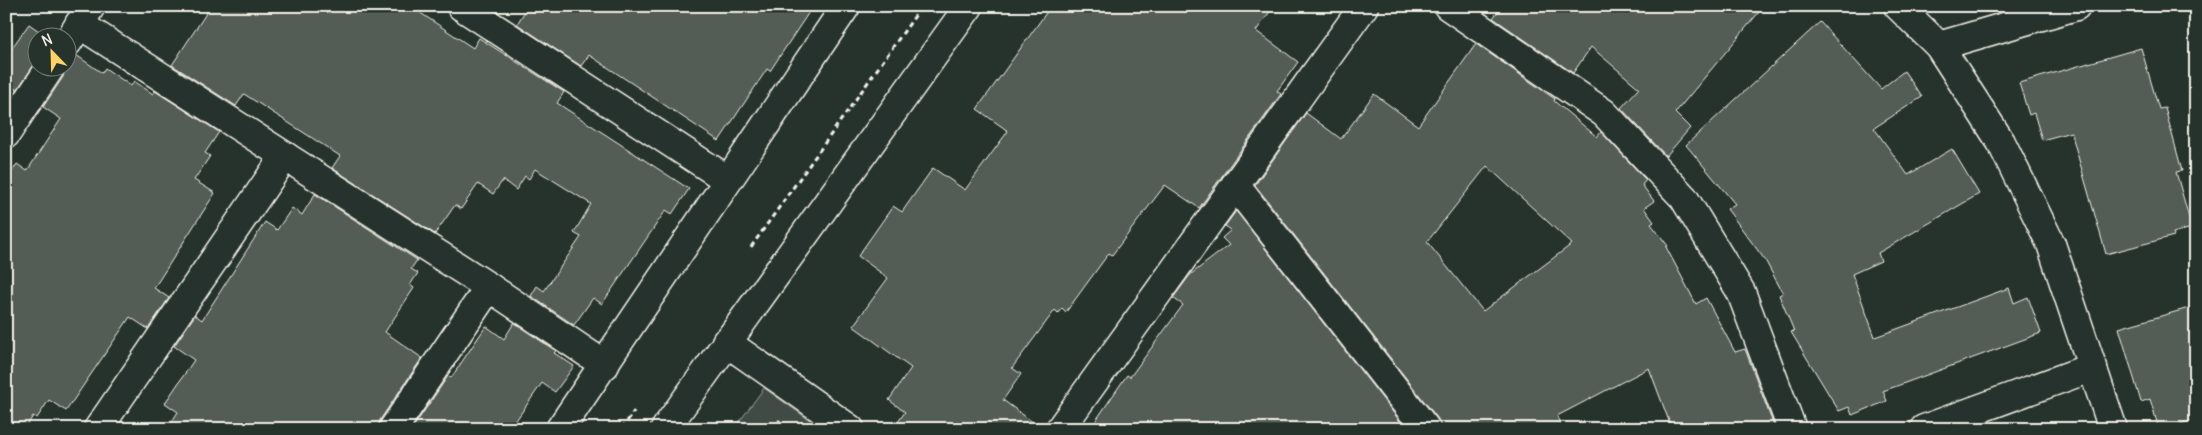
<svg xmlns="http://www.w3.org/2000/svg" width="2202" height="435" font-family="Delius,sans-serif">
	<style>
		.green { fill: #414b45; stroke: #9a9e96 }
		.building { fill: #525c55; stroke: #f4f1e8; fill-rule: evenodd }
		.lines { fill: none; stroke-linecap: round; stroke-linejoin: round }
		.minor-casing { stroke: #f4f1e8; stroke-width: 31 }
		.tertiary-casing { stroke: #f4f1e8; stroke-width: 31 }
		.path { stroke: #f4f1e8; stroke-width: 3; stroke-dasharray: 5 4; stroke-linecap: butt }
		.minor { stroke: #26332d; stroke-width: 28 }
		.tertiary { stroke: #26332d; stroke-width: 28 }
	</style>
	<rect width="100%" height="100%" fill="#26332d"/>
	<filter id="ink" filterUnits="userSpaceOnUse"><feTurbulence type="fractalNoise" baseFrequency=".02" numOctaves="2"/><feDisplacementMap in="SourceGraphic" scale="10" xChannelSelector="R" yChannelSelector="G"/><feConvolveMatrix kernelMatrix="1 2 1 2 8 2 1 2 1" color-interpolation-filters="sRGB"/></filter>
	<g filter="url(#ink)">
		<polygon class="green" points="764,388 822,429 734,429"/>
		<g class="building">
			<polygon points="211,6 410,6 473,48 479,38 564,92 557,103 689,189 672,214 666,210 602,304 593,298 574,325 531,296 537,286 544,291 581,237 574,233 591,204 535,169 529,179 525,176 516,190 503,180 493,194 478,184 461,209 455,205 435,234 332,168 340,156 244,94 236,106 172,65"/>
			<polygon points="528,6 813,6 770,71 767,69 719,141 589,55 581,66 517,24"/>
			<polygon points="1051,6 1274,6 1256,31 1298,62 1277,91 1281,94 1199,208 1165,185 1112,255 1109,253 1066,312 1062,308 1058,313 1055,310 1012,368 1021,374 1003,400 1042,429 893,429 905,412 889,400 911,368 853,326 888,278 858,256 893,206 902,212 933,168 965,190 1008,131 977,109"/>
			<polygon points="1502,6 1764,6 1675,113 1690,128 1666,156 1621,108 1639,88 1591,47 1573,73 1493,18"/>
			<polygon points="1820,22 1881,89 1904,71 1922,97 1874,128 1908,175 1952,149 1979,194 1878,253 1881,261 1852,274 1875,337 2009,288 2014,303 2028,297 2041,333 1883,391 1887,401 1852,415 1849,407 1839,411 1791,332 1794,331 1779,295 1783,293 1765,260 1727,209 1735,204 1686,145"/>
			<polygon points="29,24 49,38 38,38 38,59 17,90 6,83 6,56"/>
			<path d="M 1476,44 L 1555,99 L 1554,101 L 1597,137 L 1601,132 L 1646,180 L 1642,185 L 1654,201 L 1644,208 L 1654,222 L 1651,224 L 1668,246 L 1666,247 L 1696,304 L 1706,298 L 1735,352 L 1745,349 L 1775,429 L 1672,429 L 1649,368 L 1557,416 L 1562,429 L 1441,429 L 1438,419 L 1255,185 L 1306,113 L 1341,139 L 1374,94 L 1418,126 ZM 1487,166 L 1572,244 L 1483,311 L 1427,242 Z"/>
			<polygon points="2141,48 2159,109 2165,108 2182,171 2176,172 2192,228 2173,233 2174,236 2106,254 2071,132 2042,140 2034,113 2029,115 2019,83"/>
			<polygon points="76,55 102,73 105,68 131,86 134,81 153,94 155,91 219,132 205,153 210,156 194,180 215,193 154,288 169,298 148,329 130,317 66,411 49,400 37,418 33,416 25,429 6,429 6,181 17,164 27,171 61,119 43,107 63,77 65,68 68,68 68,58"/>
			<polygon points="315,194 417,260 411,269 418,273 410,285 414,288 385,332 422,358 380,420 378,429 167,429 178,412 165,403 194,360 174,346 195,315 202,320 265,222 277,230 292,208 302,215"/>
			<polygon points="1236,211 1406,429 1090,429 1127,375 1130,377 1183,305 1173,298 1190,275 1229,245 1222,238 1231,230 1225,226"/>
			<polygon points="2196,306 2196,419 2166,429 2159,429 2150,399 2141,402 2119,328"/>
			<polygon points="514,323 556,351 554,353 574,366 555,392 542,383 510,429 412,429 448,376 451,378 486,326 504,339"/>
		</g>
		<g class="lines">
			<defs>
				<g id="minor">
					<polyline points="461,6 728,180"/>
					<polyline points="1448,6 1604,113 1684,198 1741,292 1792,429"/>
					<polyline points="79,24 489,287 605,365"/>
					<polyline points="68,42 91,6"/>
					<polyline points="1939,46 2076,6"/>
					<polyline points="6,134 50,68"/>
					<polyline points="1235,185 1426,429"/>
					<polyline points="726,342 850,429"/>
					<polyline points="98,429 285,156"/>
					<polyline points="393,429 489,287"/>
					<polyline points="560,429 846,6"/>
					<polyline points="1060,429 1364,6"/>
					<polyline points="1924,429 2093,367"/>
				</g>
				<g id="tertiary">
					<polyline points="1898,6 1939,46 2001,142 2051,244 2113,429"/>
					<polyline points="665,429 969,6"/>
				</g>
			</defs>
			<use href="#minor" class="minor-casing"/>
			<use href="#tertiary" class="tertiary-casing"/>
			<g class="path">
				<polyline points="751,247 922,6"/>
				<polyline points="622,429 634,411"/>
				<polyline points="773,429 780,420"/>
			</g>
			<use href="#minor" class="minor"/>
			<use href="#tertiary" class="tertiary"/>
		</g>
	</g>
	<rect width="2202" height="435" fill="none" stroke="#26332d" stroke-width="25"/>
	<rect x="12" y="12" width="2177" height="410" fill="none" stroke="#f4f1e8" stroke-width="2" filter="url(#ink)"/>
	<g transform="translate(52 52) rotate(337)"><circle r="24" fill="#26332d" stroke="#787f78"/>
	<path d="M0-4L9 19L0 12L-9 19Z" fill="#ffd166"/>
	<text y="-8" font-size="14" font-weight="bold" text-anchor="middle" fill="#f4f1e8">N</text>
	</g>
</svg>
